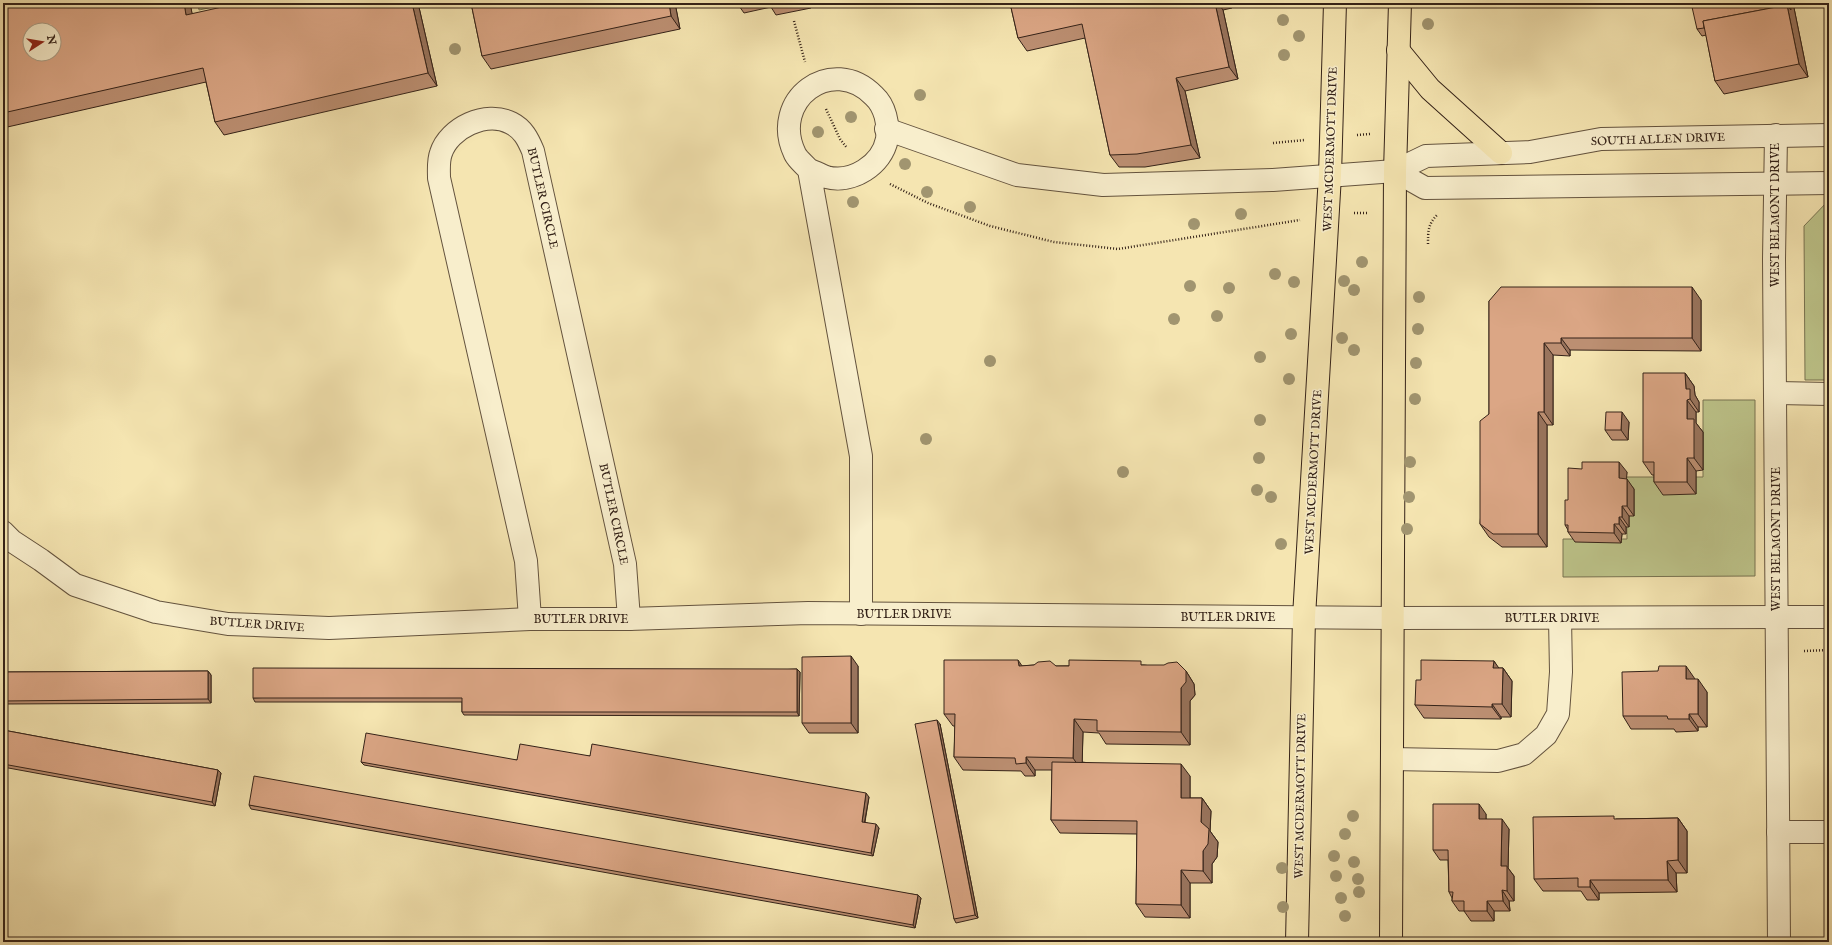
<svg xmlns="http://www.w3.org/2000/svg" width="1832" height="945" font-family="'IM FELL English',serif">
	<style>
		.green { fill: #bdc48a; stroke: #787351 }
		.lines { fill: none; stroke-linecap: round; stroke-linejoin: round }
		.minor-casing { stroke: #64533e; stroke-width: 24 }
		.major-casing { stroke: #342218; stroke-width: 24 }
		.path { stroke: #342218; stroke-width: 2.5; stroke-dasharray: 1 2; stroke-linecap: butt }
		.minor { stroke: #f8eecc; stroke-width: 22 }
		.major { stroke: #f5e5b1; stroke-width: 22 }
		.tree { fill: #a19570 }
		.wall { fill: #bc8f72; stroke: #342218 }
		.shaded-wall { fill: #99745d; stroke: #342218 }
		.building { fill: #dba685; stroke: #342218; fill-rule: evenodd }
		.labels { text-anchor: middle; stroke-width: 3; stroke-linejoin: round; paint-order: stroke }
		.street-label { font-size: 12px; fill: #342218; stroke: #f8eecc }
	</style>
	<rect width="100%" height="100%" fill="#f5e5b1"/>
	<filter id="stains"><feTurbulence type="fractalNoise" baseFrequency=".005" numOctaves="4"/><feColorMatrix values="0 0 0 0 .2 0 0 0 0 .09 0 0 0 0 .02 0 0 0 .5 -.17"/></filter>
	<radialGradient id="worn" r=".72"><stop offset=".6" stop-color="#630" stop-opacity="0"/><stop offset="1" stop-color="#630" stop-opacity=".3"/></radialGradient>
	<g class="green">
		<polygon points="198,3 232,3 199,10"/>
		<polygon points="1829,200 1829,380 1805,380 1804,226"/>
		<polygon points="1703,400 1755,400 1755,576 1563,577 1563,539 1627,539 1626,477 1703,477"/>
	</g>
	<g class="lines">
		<defs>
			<g id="minor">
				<polyline points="886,129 1017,175 1103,185 1273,180 1395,171 1426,156 1530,152 1601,139 1829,135"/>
				<polyline points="1776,135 1774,259 1779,942"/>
				<path d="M 809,170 C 815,172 821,175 826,177 C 852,184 882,165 887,139 C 889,124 885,106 874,96 C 832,53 769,100 795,154 C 798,160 805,165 809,170 L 861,456 L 861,614"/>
				<polyline points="1395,171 1425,188 1829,183"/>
				<polyline points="1775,393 1829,394"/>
				<polyline points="3,532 12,541 41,560 75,585 156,612 228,624 329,628 530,619 629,619 808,613 1392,618 1829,617"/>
				<path d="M 530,619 L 526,561 L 439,178 C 439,170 438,161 441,153 C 449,128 486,110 511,123 C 523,129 528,139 533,151 L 625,564 L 629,619"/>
				<polyline points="1392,759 1498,761 1524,754 1546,735 1558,714 1561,672 1560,618"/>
				<polyline points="1778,832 1829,832"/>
			</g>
			<g id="major">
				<polyline points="1398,50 1430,89 1501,153"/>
				<polyline points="1297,942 1304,617 1330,175 1335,3"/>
				<polyline points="1391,942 1395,171 1400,3"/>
			</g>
		</defs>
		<use href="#minor" class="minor-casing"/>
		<use href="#major" class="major-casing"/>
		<g class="path">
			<polyline points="794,21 805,62"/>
			<polyline points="826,109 840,139 847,148"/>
			<polyline points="1357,135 1370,134"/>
			<polyline points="1273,143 1305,140"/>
			<polyline points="890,184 928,203 990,226 1054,242 1118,249 1300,220"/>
			<polyline points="1354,213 1367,213"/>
			<path d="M 1428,244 C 1428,232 1428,224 1437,215"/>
			<polyline points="1804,651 1829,650"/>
		</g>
		<use href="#minor" class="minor"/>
		<use href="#major" class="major"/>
	</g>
	<g class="tree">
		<circle cx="1283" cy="20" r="6"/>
		<circle cx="1428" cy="24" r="6"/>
		<circle cx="1299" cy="36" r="6"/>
		<circle cx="455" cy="49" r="6"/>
		<circle cx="1284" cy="55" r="6"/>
		<circle cx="920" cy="95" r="6"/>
		<circle cx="851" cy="117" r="6"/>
		<circle cx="818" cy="132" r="6"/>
		<circle cx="905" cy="164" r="6"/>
		<circle cx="927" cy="192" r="6"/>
		<circle cx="853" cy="202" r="6"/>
		<circle cx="970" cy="207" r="6"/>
		<circle cx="1241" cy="214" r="6"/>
		<circle cx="1194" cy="224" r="6"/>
		<circle cx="1362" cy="262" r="6"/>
		<circle cx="1275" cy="274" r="6"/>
		<circle cx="1344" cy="281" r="6"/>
		<circle cx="1294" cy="282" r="6"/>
		<circle cx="1190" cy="286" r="6"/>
		<circle cx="1229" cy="288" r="6"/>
		<circle cx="1354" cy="290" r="6"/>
		<circle cx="1419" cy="297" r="6"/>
		<circle cx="1217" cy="316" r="6"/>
		<circle cx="1174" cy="319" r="6"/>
		<circle cx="1418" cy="329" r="6"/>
		<circle cx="1291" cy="334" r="6"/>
		<circle cx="1342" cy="338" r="6"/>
		<circle cx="1354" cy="350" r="6"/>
		<circle cx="1260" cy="357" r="6"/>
		<circle cx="990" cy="361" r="6"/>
		<circle cx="1416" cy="363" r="6"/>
		<circle cx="1289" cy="379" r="6"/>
		<circle cx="1415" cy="399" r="6"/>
		<circle cx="1260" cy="420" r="6"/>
		<circle cx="926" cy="439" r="6"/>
		<circle cx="1259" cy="458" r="6"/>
		<circle cx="1410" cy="462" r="6"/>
		<circle cx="1123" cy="472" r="6"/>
		<circle cx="1257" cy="490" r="6"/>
		<circle cx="1271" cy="497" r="6"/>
		<circle cx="1409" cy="497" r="6"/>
		<circle cx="1407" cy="529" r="6"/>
		<circle cx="1281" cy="544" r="6"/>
		<circle cx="1353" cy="816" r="6"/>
		<circle cx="1345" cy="834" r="6"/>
		<circle cx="1334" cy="856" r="6"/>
		<circle cx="1354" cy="862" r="6"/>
		<circle cx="1282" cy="868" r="6"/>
		<circle cx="1336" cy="876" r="6"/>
		<circle cx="1358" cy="879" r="6"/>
		<circle cx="1359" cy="892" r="6"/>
		<circle cx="1341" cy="898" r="6"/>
		<circle cx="1283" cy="907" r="6"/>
		<circle cx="1345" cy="916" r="6"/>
	</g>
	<g class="wall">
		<polygon points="3,3 190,3 192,14 418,3 437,86 224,135 215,122 206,82 3,128"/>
		<polygon points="471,3 675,3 680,29 491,69 482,56"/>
		<polygon points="737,3 810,3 811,8 776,15 771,7 744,13"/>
		<polygon points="1010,3 1231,3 1232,8 1223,10 1238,79 1185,91 1200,158 1145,167 1119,167 1110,155 1085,38 1027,51 1018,38"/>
		<polygon points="1641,3 1660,3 1643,6"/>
		<polygon points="1793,3 1808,77 1724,94 1715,81 1706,35 1702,36 1697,29"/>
		<polygon points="1701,300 1701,351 1570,350 1570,356 1553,355 1553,425 1547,425 1547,547 1502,547 1489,537 1480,524 1489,414 1489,301"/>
		<polygon points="1685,373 1694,386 1695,395 1699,402 1699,412 1696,412 1696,423 1703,432 1703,470 1696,471 1696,494 1663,495 1654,482 1654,475 1652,475 1643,462"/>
		<polygon points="1629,422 1628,440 1612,440 1605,430"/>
		<polygon points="1627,472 1626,479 1634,489 1634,516 1629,516 1629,527 1626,527 1626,534 1622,534 1621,543 1575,542 1568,532 1568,530 1565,525"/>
		<polygon points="1494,661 1498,668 1503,668 1512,681 1511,717 1501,717 1501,719 1424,718 1415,705 1421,680"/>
		<polygon points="1034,665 1056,666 1144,665 1186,671 1194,684 1195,695 1190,701 1190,745 1106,744 1099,733 1083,732 1082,762 1190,776 1190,798 1202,798 1211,811 1210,831 1218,842 1217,857 1212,864 1212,883 1190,883 1190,918 1145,917 1136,904 1137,834 1060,833 1051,820 1052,770 1035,770 1035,776 1025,776 1021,771 963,770 954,757 955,726 953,726 944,714 1022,666"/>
		<polygon points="858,666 858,733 809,733 802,723"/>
		<polygon points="797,669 800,672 799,716 464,715 462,712 462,702 255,702 253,698"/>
		<polygon points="208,671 211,675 211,703 3,704 3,672"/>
		<polygon points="1695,679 1707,692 1707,727 1698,727 1698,731 1676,732 1674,729 1631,729 1623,716"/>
		<polygon points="940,724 978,918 956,923 954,919"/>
		<polygon points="3,730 218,770 221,773 215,806 3,767"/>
		<polygon points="590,756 869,797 865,822 879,828 873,856 364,765 361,762 517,760"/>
		<polygon points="249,805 918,895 921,898 915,928 251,809"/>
		<polygon points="1486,814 1486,819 1509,829 1508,868 1514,876 1514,901 1509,901 1510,911 1494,911 1494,921 1471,921 1464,911 1459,911 1452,901 1452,898 1449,892 1448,860 1440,860 1433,850"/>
		<polygon points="1678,818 1687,831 1687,873 1676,873 1677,892 1599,893 1599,900 1587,900 1581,891 1543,891 1534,879 1616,819"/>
	</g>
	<g class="shaded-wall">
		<polygon points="184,3 190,3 195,28 186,15"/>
		<polygon points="412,3 418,3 437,86 428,73"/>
		<polygon points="669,3 675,3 680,29 671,16"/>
		<polygon points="807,3 810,3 811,8"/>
		<polygon points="1215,3 1218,3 1223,10 1238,79 1229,67"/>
		<polygon points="1229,3 1231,3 1232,8"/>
		<polygon points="1790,3 1793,3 1808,77 1799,64 1787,5"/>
		<polygon points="1176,78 1185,91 1200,158 1191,145"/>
		<polygon points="1692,287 1701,300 1701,351 1692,338"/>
		<polygon points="1561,338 1570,350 1570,356 1561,343"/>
		<polygon points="1544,343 1553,355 1553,425 1544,412"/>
		<polygon points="1685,373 1694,386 1695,395 1699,402 1699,412 1690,399 1686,389"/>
		<polygon points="1687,400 1696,412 1696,423 1703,432 1703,470 1694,458 1687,419"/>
		<polygon points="1538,412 1547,425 1547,547 1538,534"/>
		<polygon points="1622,412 1629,422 1628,440 1621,430"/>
		<polygon points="1687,458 1696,471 1696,494 1687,482"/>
		<polygon points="1619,462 1627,472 1626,488 1619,478"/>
		<polygon points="1627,479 1634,489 1634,516 1627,506"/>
		<polygon points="1622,506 1629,516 1629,527 1622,517"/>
		<polygon points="1619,517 1626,527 1626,534 1619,524"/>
		<polygon points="1614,524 1622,534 1621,543 1614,533"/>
		<polygon points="851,656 858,666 858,733 851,723"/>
		<polygon points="1018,660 1027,673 1019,666"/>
		<polygon points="1494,661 1503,674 1493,668"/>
		<polygon points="1686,666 1695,679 1695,692 1686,679"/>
		<polygon points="1503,668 1512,681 1511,717 1502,704"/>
		<polygon points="797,669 800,672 799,716 797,712"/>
		<polygon points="208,671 211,675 211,703 208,699"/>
		<polygon points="1186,671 1194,684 1195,695 1190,701 1190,745 1181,732 1181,688"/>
		<polygon points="1698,679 1707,692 1707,727 1698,714"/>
		<polygon points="1492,704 1501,717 1501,719 1492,707"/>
		<polygon points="1689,714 1698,727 1698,731 1689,719"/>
		<polygon points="1074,719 1083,732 1082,771 1073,758"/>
		<polygon points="937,720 940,724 978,918 975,915"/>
		<polygon points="1026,757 1035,770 1035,776 1026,763"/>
		<polygon points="1181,764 1190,776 1190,810 1181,798"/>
		<polygon points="218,770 221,773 215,806 212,802"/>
		<polygon points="866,793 869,797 864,825 862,822"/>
		<polygon points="1202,798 1211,811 1210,831 1218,842 1217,857 1212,864 1212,883 1203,871 1203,851 1201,822"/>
		<polygon points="1479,804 1486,814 1486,829 1479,819"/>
		<polygon points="1678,818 1687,831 1687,873 1678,860"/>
		<polygon points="1502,819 1509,829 1508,868 1514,876 1514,901 1507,891 1501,866"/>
		<polygon points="876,824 879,828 873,856 871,853"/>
		<polygon points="1667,861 1676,873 1677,892 1668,880"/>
		<polygon points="1181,870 1190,883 1190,918 1181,905"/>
		<polygon points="1590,880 1599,893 1599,900 1590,887"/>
		<polygon points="1502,890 1509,901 1510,911 1503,901"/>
		<polygon points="918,895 921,898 915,928 913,925"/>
		<polygon points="1487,901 1494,911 1494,921 1487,911"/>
	</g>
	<g class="building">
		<path d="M 3,3 L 184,3 L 186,15 L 240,3 L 412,3 L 428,73 L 215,122 L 203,68 L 3,113 ZM 30,30 L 54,30 L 54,54 L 30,54 Z"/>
		<polygon points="471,3 669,3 671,16 482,56"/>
		<polygon points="1010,3 1215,3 1229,67 1176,78 1191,145 1137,154 1110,155 1082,24 1018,38"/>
		<polygon points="1710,3 1790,3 1791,10 1787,5 1703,21 1704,28 1697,29 1692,7"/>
		<polygon points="1787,5 1799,64 1715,81 1703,21"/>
		<polygon points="1501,287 1692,287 1692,338 1561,338 1561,343 1544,343 1544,412 1538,412 1538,534 1493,534 1480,524 1480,421 1489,414 1489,301"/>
		<polygon points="1643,373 1685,373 1686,389 1690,389 1690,399 1687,400 1687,419 1694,419 1694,458 1687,458 1687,482 1654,482 1654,462 1643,462"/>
		<polygon points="1606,412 1622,412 1621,430 1605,430"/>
		<polygon points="1582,462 1619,462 1619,478 1627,479 1627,506 1622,506 1622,517 1619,517 1619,524 1614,524 1614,533 1568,532 1568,525 1565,525 1565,500 1568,500 1568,468 1582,469"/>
		<polygon points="851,656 851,723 802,723 802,657"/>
		<polygon points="944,660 1018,660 1019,666 1034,665 1038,662 1050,661 1056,666 1069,666 1069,660 1141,661 1141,665 1164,665 1168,663 1177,662 1186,671 1186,682 1181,688 1181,732 1097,731 1097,720 1074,719 1073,758 1026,757 1026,763 1016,764 1015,758 954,757 955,714 944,714"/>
		<polygon points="1421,660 1494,661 1493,668 1503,668 1502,704 1492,704 1492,707 1415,705 1416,680 1421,680"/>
		<polygon points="1659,666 1686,666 1686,679 1698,679 1698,714 1689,714 1689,719 1668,719 1667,716 1623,716 1622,672 1658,671"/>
		<polygon points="253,668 797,669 797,712 462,712 462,698 253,698"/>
		<polygon points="208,671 208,699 3,701 3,672"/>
		<polygon points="937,720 975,915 954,919 915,724"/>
		<polygon points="3,730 218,770 212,802 3,764"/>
		<polygon points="366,733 517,760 520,744 590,756 592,744 866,793 862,822 876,824 871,853 361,762"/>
		<polygon points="1052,762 1181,764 1181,798 1202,798 1201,822 1209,829 1208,844 1203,851 1203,871 1181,870 1181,905 1136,904 1137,821 1051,820"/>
		<polygon points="254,776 918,895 913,925 249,805"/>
		<polygon points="1433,804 1479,804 1479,819 1502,819 1501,866 1507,866 1507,891 1502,890 1503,901 1487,901 1487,911 1464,911 1464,901 1452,901 1453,892 1449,892 1448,850 1433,850"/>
		<polygon points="1614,816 1614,819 1678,818 1678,860 1667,861 1668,880 1590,880 1590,887 1578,887 1578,878 1534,879 1533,817"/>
	</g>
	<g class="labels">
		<g class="street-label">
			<text transform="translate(1658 139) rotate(-2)" y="4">SOUTH ALLEN DRIVE</text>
			<text transform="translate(1330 149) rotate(-88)" y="4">WEST MCDERMOTT DRIVE</text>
			<text transform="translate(543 198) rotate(77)" y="4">BUTLER CIRCLE</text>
			<text transform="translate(1775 215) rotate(-90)" y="4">WEST BELMONT DRIVE</text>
			<text transform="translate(1313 472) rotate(-87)" y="4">WEST MCDERMOTT DRIVE</text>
			<text transform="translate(614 514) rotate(78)" y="4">BUTLER CIRCLE</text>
			<text transform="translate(1776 539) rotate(-90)" y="4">WEST BELMONT DRIVE</text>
			<text x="904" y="618">BUTLER DRIVE</text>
			<text x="1228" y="621">BUTLER DRIVE</text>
			<text x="1552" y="622">BUTLER DRIVE</text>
			<text x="581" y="623">BUTLER DRIVE</text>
			<text transform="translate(257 624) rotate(4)" y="4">BUTLER DRIVE</text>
			<text transform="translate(1300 796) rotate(-89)" y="4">WEST MCDERMOTT DRIVE</text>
		</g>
	</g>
	<rect width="1832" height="945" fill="none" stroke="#f5e5b1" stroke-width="16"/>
	<rect x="4" y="4" width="1824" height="937" fill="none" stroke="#342218" stroke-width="2"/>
	<rect x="8" y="8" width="1816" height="929" fill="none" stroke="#342218"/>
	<g transform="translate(42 42) rotate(78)"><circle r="19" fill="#f8eecc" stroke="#aa9c84"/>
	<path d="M0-3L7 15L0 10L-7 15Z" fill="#8f2418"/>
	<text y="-6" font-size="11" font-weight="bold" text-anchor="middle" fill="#342218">N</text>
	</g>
	<rect width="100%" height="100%" filter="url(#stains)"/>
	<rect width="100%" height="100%" fill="url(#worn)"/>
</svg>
